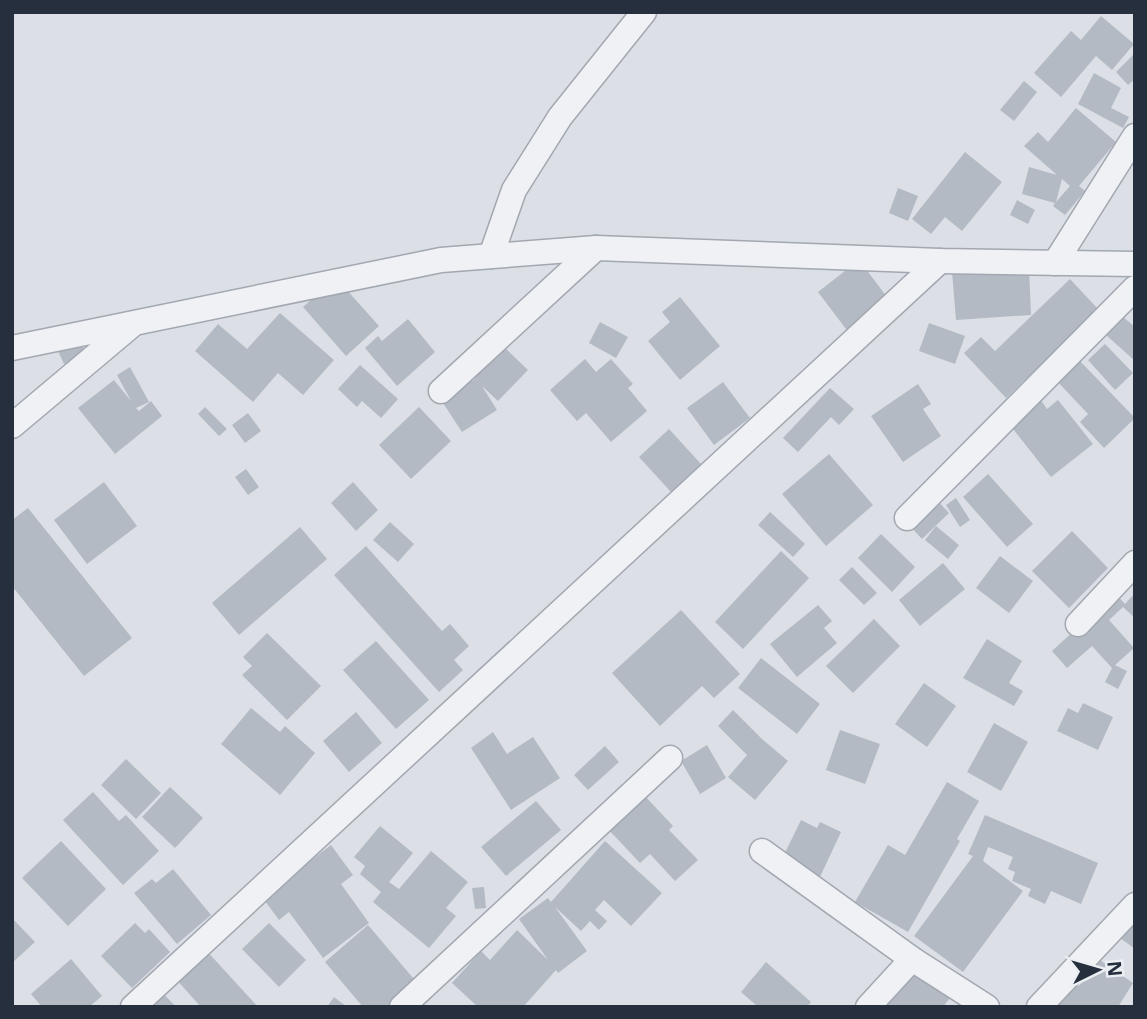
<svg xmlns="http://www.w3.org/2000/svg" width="1147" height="1019" font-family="'Noto Sans',sans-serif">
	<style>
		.building { fill: #b3bac3; fill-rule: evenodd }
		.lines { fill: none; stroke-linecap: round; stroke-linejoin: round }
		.minor-casing { stroke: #a2a7b0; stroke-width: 27 }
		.minor { stroke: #eff1f5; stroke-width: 24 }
	</style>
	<rect width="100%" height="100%" fill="#dce0e6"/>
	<g class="building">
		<polygon points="1101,16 1134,44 1112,70 1096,56 1061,97 1034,73 1071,31 1081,40"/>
		<polygon points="1135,53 1135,79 1128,85 1116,72"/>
		<polygon points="1094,73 1121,88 1111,108 1129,117 1123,128 1078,104"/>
		<polygon points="1024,81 1037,92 1014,121 1000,110"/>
		<path d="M 1076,108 L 1116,142 L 1079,186 L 1085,191 L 1065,215 L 1053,206 L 1055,203 L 1022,194 L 1029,167 L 1057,175 L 1024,146 L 1038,132 L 1048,142 ZM 1062,179 L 1070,186 L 1056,202 Z"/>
		<polygon points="965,152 1002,182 962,231 945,217 931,234 912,219"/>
		<polygon points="898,188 918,196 908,221 889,213"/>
		<polygon points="1017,200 1035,210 1028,224 1010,215"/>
		<polygon points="859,260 890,301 849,333 818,292"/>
		<polygon points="1029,267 1031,315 956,320 952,272"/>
		<polygon points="336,278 379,326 346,356 303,307"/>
		<polygon points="1070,279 1098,309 1006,398 964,353 981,337 995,351"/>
		<polygon points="680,297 720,346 680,380 648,341 670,322 662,312"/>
		<polygon points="280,313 334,360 303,395 278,373 253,402 195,351 218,324 247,349"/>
		<polygon points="1123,317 1135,327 1135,361 1106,335"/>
		<polygon points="408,319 435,352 397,386 365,348 378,336 382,341"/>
		<polygon points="600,322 628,337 616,358 589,343"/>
		<polygon points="929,323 965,336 955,364 919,351"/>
		<polygon points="80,341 86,354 64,364 58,351"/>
		<polygon points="1105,344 1133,373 1115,390 1088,360"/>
		<polygon points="502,345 528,370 498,401 482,386 497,410 462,432 441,400 475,379 473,377"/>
		<polygon points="585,359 596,372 611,359 633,384 628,388 647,411 611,442 586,413 577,421 550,390"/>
		<polygon points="1078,359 1135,418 1104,448 1080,422 1088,414 1056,380"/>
		<polygon points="360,365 398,399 381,418 362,401 357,407 338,389"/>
		<polygon points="130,367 149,402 136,408 139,411 151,401 162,416 115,454 78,408 114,380 131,401 117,375"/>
		<polygon points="723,382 750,418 714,445 687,408"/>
		<polygon points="918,384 931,404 923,409 941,436 903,462 871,416"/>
		<polygon points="830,388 854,409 839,425 831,417 798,452 783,438"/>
		<polygon points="1040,399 1047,409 1058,400 1093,444 1051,477 1009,424"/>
		<polygon points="205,407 227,429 219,436 198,414"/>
		<polygon points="419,407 451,441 411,479 379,445"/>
		<polygon points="248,413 261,431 245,443 232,425"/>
		<polygon points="669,429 701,464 671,492 639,457"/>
		<polygon points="829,454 873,505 826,546 782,494"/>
		<polygon points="246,469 259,487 248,495 235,477"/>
		<polygon points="988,474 1033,524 1007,547 963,497"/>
		<polygon points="104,482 137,526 87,564 54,520"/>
		<polygon points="353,482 378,510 356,531 331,503"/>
		<polygon points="935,498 949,513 922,539 908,524"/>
		<polygon points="956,498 970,520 960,527 946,505"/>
		<polygon points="28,508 132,638 84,676 12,586 12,520"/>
		<polygon points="770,512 805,544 793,557 758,525"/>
		<polygon points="390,522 414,544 398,562 373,540"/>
		<polygon points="936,526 959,545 948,559 925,540"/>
		<polygon points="300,527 327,559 239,635 212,603"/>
		<polygon points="1072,531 1108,568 1069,608 1032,571"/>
		<polygon points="881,534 915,567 892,592 858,558"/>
		<polygon points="366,546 442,631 450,624 469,646 454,660 463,670 439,692 334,575"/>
		<polygon points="781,551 809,578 743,649 715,622"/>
		<polygon points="1000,556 1033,581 1009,613 976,588"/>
		<polygon points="943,563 965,589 920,626 899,600"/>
		<polygon points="852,567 877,593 864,605 839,580"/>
		<polygon points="1115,593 1125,604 1135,593 1135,618 1123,607 1109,620 1134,648 1115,665 1127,671 1118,689 1105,682 1112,668 1092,646 1067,668 1052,651"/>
		<polygon points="818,605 832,621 824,628 837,643 797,677 770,644"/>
		<polygon points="681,610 740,674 714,698 702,686 660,726 612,673"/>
		<polygon points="874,619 900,646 853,693 826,666"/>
		<polygon points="267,633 321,686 287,720 242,675 252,666 243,657"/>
		<polygon points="987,639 1022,661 1009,683 1023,691 1014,706 963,678"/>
		<polygon points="376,641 429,700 396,729 343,670"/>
		<polygon points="761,658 820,704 797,734 738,688"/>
		<polygon points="924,683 956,706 927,747 895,724"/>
		<polygon points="1083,703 1113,717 1098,750 1057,731 1068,708 1078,713"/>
		<polygon points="251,708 280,732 285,726 315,753 280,795 221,744"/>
		<polygon points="733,710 762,739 788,761 755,800 728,777 747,755 718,726"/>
		<polygon points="356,712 382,743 349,772 323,741"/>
		<polygon points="994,723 1028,742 1001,791 967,772"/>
		<polygon points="840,730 880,744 865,784 826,770"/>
		<polygon points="493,732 507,754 533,737 560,778 511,810 471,748"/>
		<polygon points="707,745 726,778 700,794 681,761"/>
		<polygon points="605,746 619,762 588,790 574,775"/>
		<polygon points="126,759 161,793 136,819 101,785"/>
		<polygon points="947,782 979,801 957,839 960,841 908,932 855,902 888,845 905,855"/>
		<polygon points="170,787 203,818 175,848 142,817"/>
		<polygon points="93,792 119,821 126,815 159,851 123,885 63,820"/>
		<polygon points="643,794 673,826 669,830 698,860 675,881 650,854 640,863 607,828"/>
		<polygon points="536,801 561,830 506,876 481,847"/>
		<polygon points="985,815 1098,863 1081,904 1051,891 1045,904 1028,896 1031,889 1012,881 1015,872 1008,869 1013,857 988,847 983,861 1023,891 963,972 914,936 973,856 968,854"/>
		<polygon points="801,820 817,828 820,822 841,832 819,879 781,861"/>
		<polygon points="380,826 413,853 389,882 399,889 431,851 468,882 446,908 456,916 429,948 373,902 381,892 360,874 365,866 354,857"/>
		<polygon points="61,841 106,889 68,926 22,878"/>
		<polygon points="605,841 662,893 631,926 604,900 595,910 607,921 599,930 590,921 581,931 555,907 587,951 558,973 556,970 523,1007 478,1007 452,983 481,951 490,960 517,930 548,960 519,919 548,898 551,902"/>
		<polygon points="331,845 353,875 341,884 369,923 323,958 289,912 279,920 262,897"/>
		<polygon points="173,869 211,915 177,944 134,893 152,879 156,883"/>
		<polygon points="484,887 486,908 475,909 472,888"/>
		<polygon points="1135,910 1135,949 1116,935"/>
		<polygon points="12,918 35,942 12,963"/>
		<polygon points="135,923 145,933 149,929 170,952 132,988 101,956"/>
		<polygon points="269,923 306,960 279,987 242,949"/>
		<polygon points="368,925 419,985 393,1007 363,1007 325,962"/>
		<polygon points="205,949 258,1007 201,1007 175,978"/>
		<polygon points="1097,958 1133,983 1118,1007 1056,1007 1073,982 1079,986"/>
		<polygon points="71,959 102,996 89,1007 42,1007 31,994"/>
		<polygon points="766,962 811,1002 807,1007 758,1007 741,992"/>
		<polygon points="918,965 952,995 943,1007 882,1007"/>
		<polygon points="160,990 176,1007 143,1007"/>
		<polygon points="334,997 347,1007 327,1007"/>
	</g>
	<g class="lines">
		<defs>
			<g id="minor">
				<polyline points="491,256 514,190 560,117 644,12"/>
				<polyline points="1055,263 1135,136"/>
				<polyline points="12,348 441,260 596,248 940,261 1135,264"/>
				<polyline points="441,391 596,248"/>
				<polyline points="12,426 132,325"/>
				<polyline points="907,518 1135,288"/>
				<polyline points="1078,624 1135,563"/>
				<polyline points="762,851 912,959 987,1007"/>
				<polyline points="133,1007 940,261"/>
				<polyline points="402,1007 670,758"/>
				<polyline points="868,1007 912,959"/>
				<polyline points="1039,1007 1135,905"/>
			</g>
		</defs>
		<use href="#minor" class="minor-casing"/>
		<use href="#minor" class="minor"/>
	</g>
	<rect width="1147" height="1019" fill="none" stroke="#262f3d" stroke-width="28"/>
	<g transform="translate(1098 970) rotate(85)" stroke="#ebeff4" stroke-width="5" paint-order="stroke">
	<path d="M0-5L12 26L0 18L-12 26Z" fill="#262f3d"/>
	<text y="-10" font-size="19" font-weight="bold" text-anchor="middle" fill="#262f3d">N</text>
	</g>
</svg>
